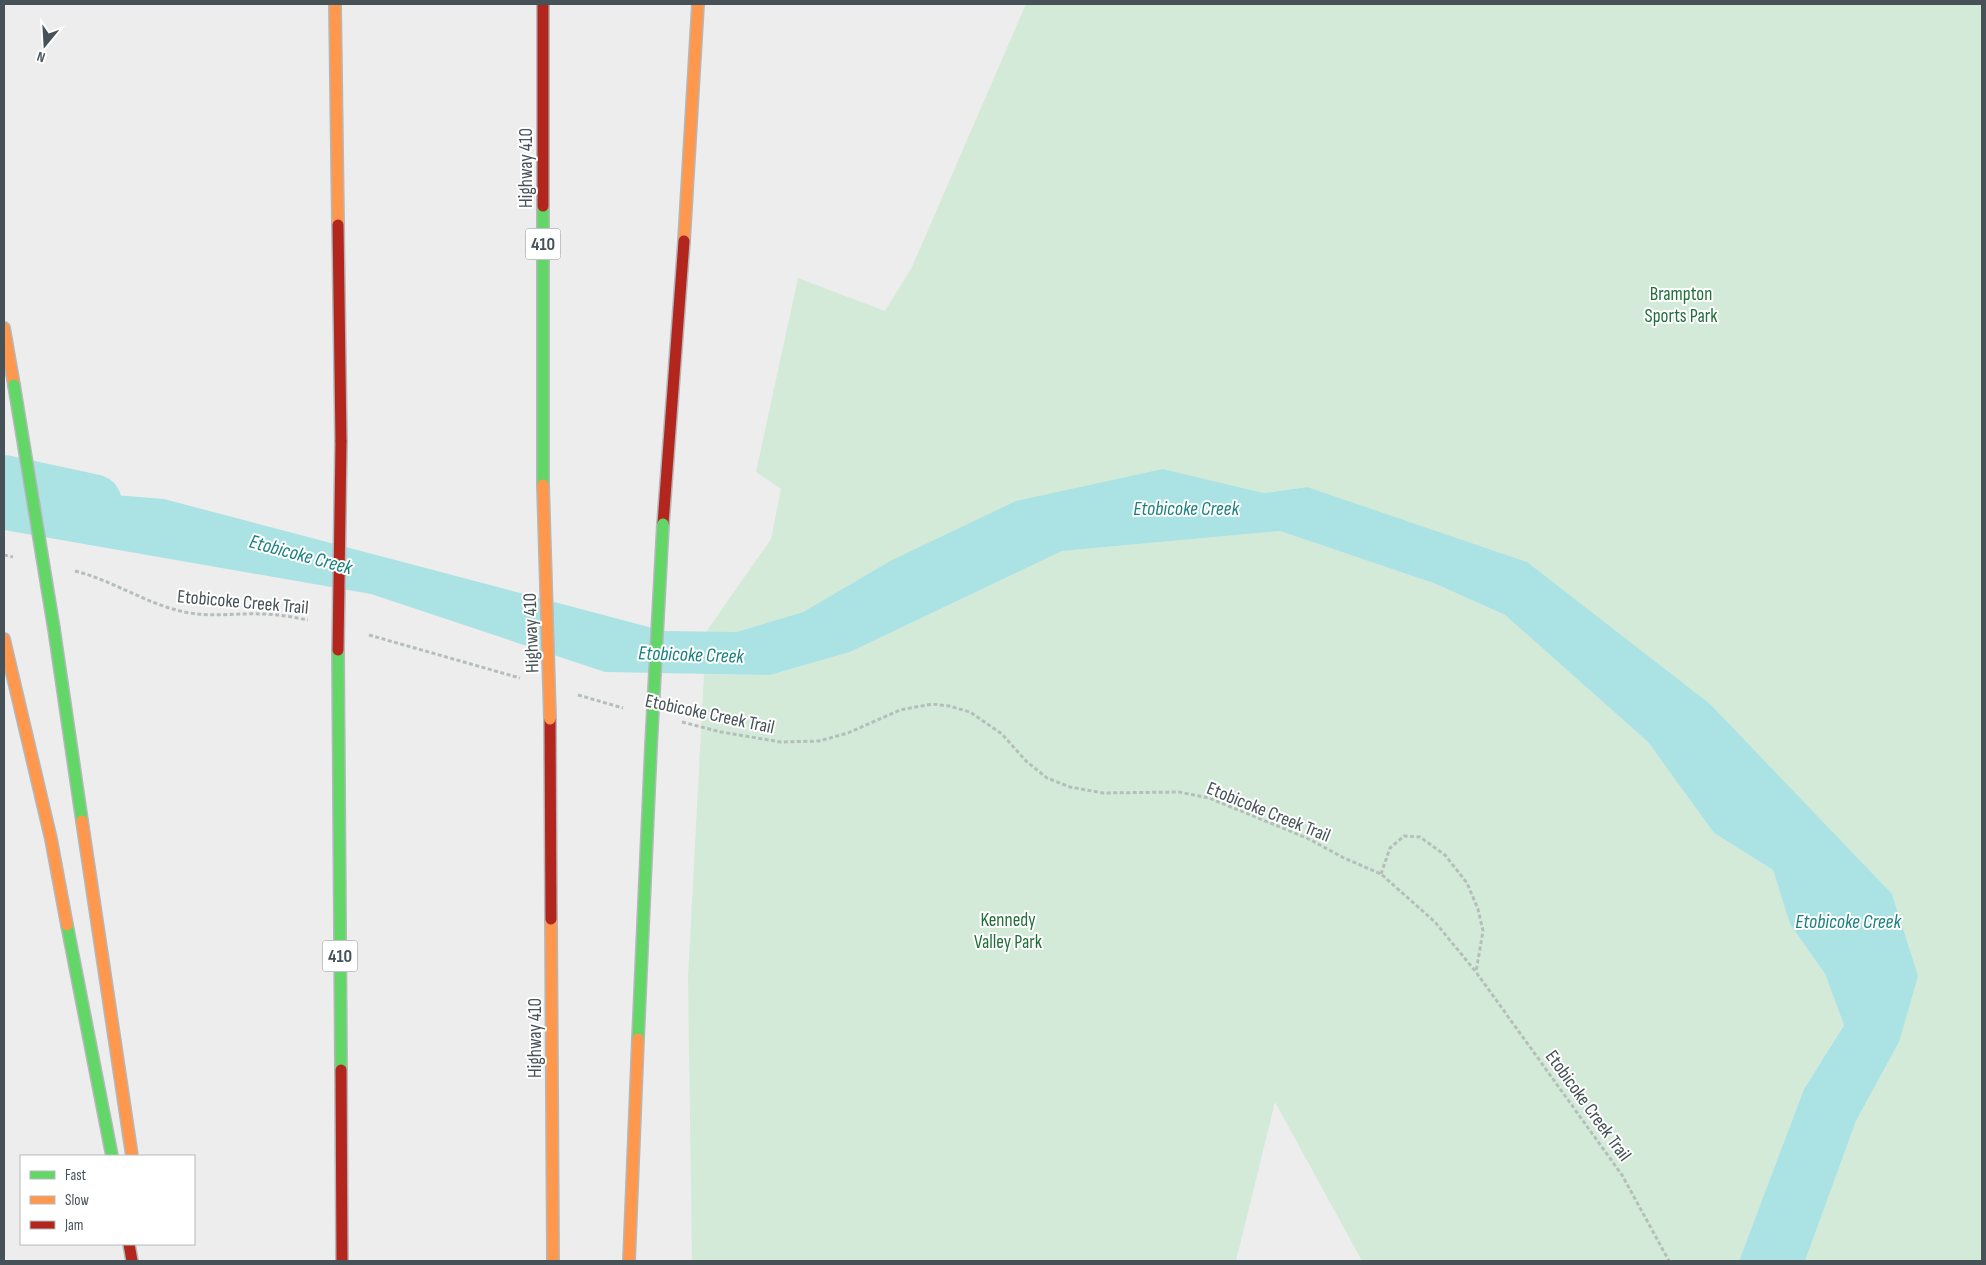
<svg xmlns="http://www.w3.org/2000/svg" width="1986" height="1265" font-family="'Sofia Sans Condensed',sans-serif">
	<style>
		.green { fill: #d3ead8 }
		.water { fill: #abe3e4 }
		.lines { fill: none; stroke-linecap: round; stroke-linejoin: round }
		.river { stroke: #abe3e4; stroke-width: 58 }
		.fast-casing { stroke: #b3b8bb; stroke-width: 14 }
		.slow-casing { stroke: #b3b8bb; stroke-width: 14 }
		.jam-casing { stroke: #b3b8bb; stroke-width: 14 }
		.path { stroke: #b5bfba; stroke-width: 3; stroke-dasharray: 4 2.5; stroke-linecap: butt }
		.fast { stroke: #63d668; stroke-width: 11 }
		.slow { stroke: #ff974d; stroke-width: 11 }
		.jam { stroke: #b3261e; stroke-width: 11 }
		.fast-bridge-casing { stroke: #b3b8bb; stroke-width: 14; stroke-linecap: butt }
		.slow-bridge-casing { stroke: #b3b8bb; stroke-width: 14; stroke-linecap: butt }
		.jam-bridge-casing { stroke: #b3b8bb; stroke-width: 14; stroke-linecap: butt }
		.fast-bridge { stroke: #63d668; stroke-width: 11 }
		.slow-bridge { stroke: #ff974d; stroke-width: 11 }
		.jam-bridge { stroke: #b3261e; stroke-width: 11 }
		.labels { text-anchor: middle; stroke-width: 4; stroke-linejoin: round; paint-order: stroke }
		.shield { fill: #fff; stroke: #7e8689; stroke-width: 1 }
		.shield-label { font-size: 18px; font-weight: bold; fill: #465257 }
		.street-label { font-size: 19px; fill: #465257; stroke: #fff }
		.park-label { font-size: 19px; fill: #206f38; stroke: #fff }
		.water-label { font-size: 20px; font-style: italic; fill: #1a8080; stroke: #fff }
	</style>
	<rect width="100%" height="100%" fill="#ededed"/>
	<g class="green">
		<polygon points="1026,4 1982,4 1982,1261 1805,1261 1856,1121 1899,1042 1710,704 1307,487 1264,493 1163,469 890,561 803,612 736,632 706,632 771,539 781,489 756,472 798,278 885,311 912,267"/>
		<polygon points="1280,531 1436,584 1505,615 1648,742 1714,833 1773,870 1790,924 1825,974 1844,1024 1804,1089 1739,1261 1362,1261 1275,1102 1236,1261 692,1261 688,978 704,674 770,675 850,652 1062,551"/>
	</g>
	<polygon class="water" points="1163,469 1264,493 1307,487 1527,562 1710,704 1892,894 1918,976 1899,1042 1856,1121 1805,1261 1739,1261 1804,1089 1844,1025 1825,974 1790,924 1773,870 1714,833 1648,742 1505,615 1436,584 1280,531 1062,551 850,652 770,675 605,672 371,594 4,530 4,486 164,499 664,631 736,632 803,612 890,561 1016,501"/>
	<g class="lines">
		<polyline class="river" points="4,484 93,503"/>
		<defs>
			<g id="fast">
				<polyline points="543,206 543,485"/>
				<polyline points="54,629 82,821"/>
				<polyline points="338,650 341,1070"/>
				<polyline points="67,925 112,1156"/>
				<polyline points="638,1039 651,746"/>
			</g>
			<g id="slow">
				<polyline points="335,4 338,225"/>
				<polyline points="684,241 698,4"/>
				<polyline points="4,328 14,385"/>
				<polyline points="4,639 51,839 67,925"/>
				<polyline points="82,821 132,1156"/>
				<polyline points="551,919 553,1261"/>
				<polyline points="629,1261 638,1039"/>
			</g>
			<g id="jam">
				<polyline points="543,4 543,206"/>
				<polyline points="338,225 341,442"/>
				<polyline points="663,524 684,241"/>
				<polyline points="550,719 551,919"/>
				<polyline points="341,1070 342,1261"/>
				<polyline points="129,1244 132,1261"/>
			</g>
		</defs>
		<use href="#fast" class="fast-casing"/>
		<use href="#slow" class="slow-casing"/>
		<use href="#jam" class="jam-casing"/>
		<g class="path">
			<polyline points="4,555 13,557"/>
			<path d="M 75,571 C 115,581 149,606 190,613 C 214,617 238,613 262,614 C 277,614 293,617 308,620"/>
			<polyline points="369,635 520,678"/>
			<polyline points="578,695 623,708"/>
			<polyline points="682,722 721,732 781,742 819,741 848,733 900,710 932,704 949,706 970,712 1002,734 1026,761 1047,778 1070,787 1103,793 1179,792 1209,798 1307,838 1344,858 1381,874 1435,922 1476,972 1622,1175 1669,1261"/>
			<polyline points="1381,874 1390,848 1404,836 1420,837 1445,855 1467,883 1478,909 1483,931 1476,972"/>
		</g>
		<use href="#fast" class="fast"/>
		<use href="#slow" class="slow"/>
		<use href="#jam" class="jam"/>
		<defs>
			<g id="fast-bridge">
				<polyline points="14,385 54,629"/>
				<polyline points="651,746 663,524"/>
			</g>
			<polyline id="slow-bridge" points="543,485 550,719"/>
			<polyline id="jam-bridge" points="338,650 341,442"/>
		</defs>
		<use href="#fast-bridge" class="fast-bridge-casing"/>
		<use href="#slow-bridge" class="slow-bridge-casing"/>
		<use href="#jam-bridge" class="jam-bridge-casing"/>
		<use href="#fast-bridge" class="fast-bridge"/>
		<use href="#slow-bridge" class="slow-bridge"/>
		<use href="#jam-bridge" class="jam-bridge"/>
	</g>
	<g class="labels">
		<g class="shield">
			<rect x="525.5" y="228.5" width="35" height="31" rx="4"/>
			<rect x="322.5" y="940.5" width="35" height="31" rx="4"/>
		</g>
		<g class="shield-label">
			<text x="543" y="250">410</text>
			<text x="340" y="962">410</text>
		</g>
		<g class="street-label">
			<text transform="translate(525 168) rotate(-90)" y="7">Highway 410</text>
			<text transform="translate(243 601) rotate(5)" y="7">Etobicoke Creek Trail</text>
			<text transform="translate(530 633) rotate(-92)" y="7">Highway 410</text>
			<text transform="translate(710 713) rotate(12)" y="7">Etobicoke Creek Trail</text>
			<text transform="translate(1269 811) rotate(22)" y="7">Etobicoke Creek Trail</text>
			<text transform="translate(534 1038) rotate(-90)" y="7">Highway 410</text>
			<text transform="translate(1589 1105) rotate(54)" y="7">Etobicoke Creek Trail</text>
		</g>
		<g class="park-label">
			<text x="1681" y="300">Brampton<tspan x="1681" dy="22">Sports Park</tspan></text>
			<text x="1008" y="926">Kennedy<tspan x="1008" dy="22">Valley Park</tspan></text>
		</g>
		<g class="water-label">
			<text x="1186" y="515">Etobicoke Creek</text>
			<text transform="translate(301 554) rotate(15)" y="7">Etobicoke Creek</text>
			<text transform="translate(691 654) rotate(2)" y="7">Etobicoke Creek</text>
			<text x="1848" y="928">Etobicoke Creek</text>
		</g>
	</g>
	<rect width="1986" height="1265" fill="none" stroke="#465257" stroke-width="10"/>
	<rect x="20" y="1155" width="175" height="90" fill="#ffffff" stroke="#b5babc"/>
	<rect x="30" y="1171" width="25" height="8" fill="#63d668" stroke="#b5babc"/>
	<text x="65" y="1180" font-size="15" fill="#465257">Fast</text>
	<rect x="30" y="1196" width="25" height="8" fill="#ff974d" stroke="#b5babc"/>
	<text x="65" y="1205" font-size="15" fill="#465257">Slow</text>
	<rect x="30" y="1221" width="25" height="8" fill="#b3261e" stroke="#b5babc"/>
	<text x="65" y="1230" font-size="15" fill="#465257">Jam</text>
	<g transform="translate(45 45) rotate(198)" stroke="#ffffff" stroke-width="4" paint-order="stroke">
	<path d="M0-4L9 19L0 12L-9 19Z" fill="#465257"/>
	<text y="-8" font-size="14" font-weight="bold" text-anchor="middle" fill="#465257">N</text>
	</g>
</svg>
